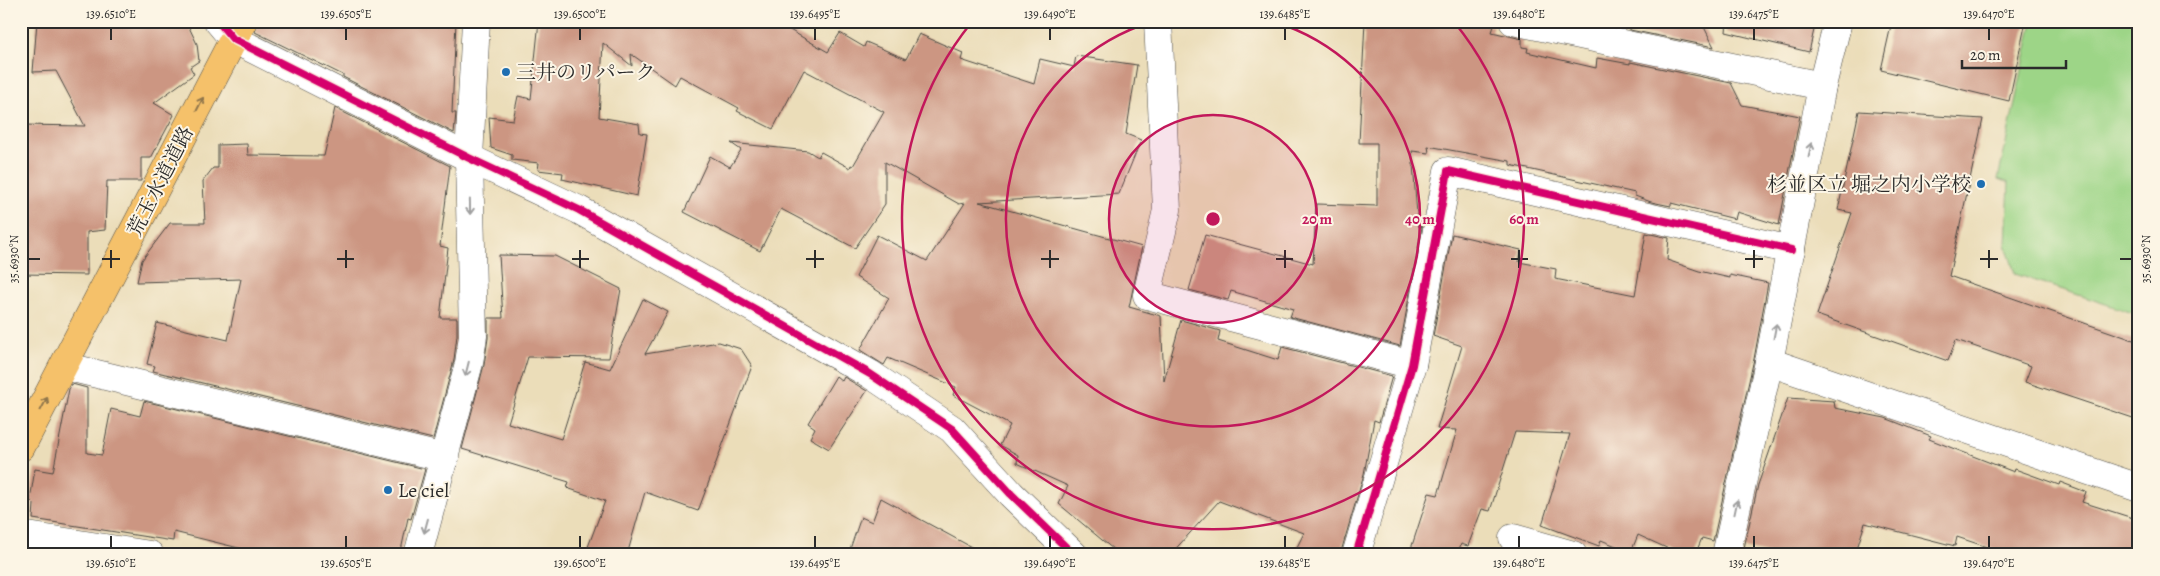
<svg xmlns="http://www.w3.org/2000/svg" width="2160" height="576" font-family="Alegreya,'Noto Serif JP',serif">
	<style>
		.green { fill: #9dd587; stroke: #648059 }
		.building { fill: #cc9682 }
		.lines { fill: none; stroke-linecap: round; stroke-linejoin: round }
		.minor-casing { stroke: #484640; stroke-width: 29 }
		.major-casing { stroke: #484640; stroke-width: 29 }
		.minor { stroke: #fff; stroke-width: 28 }
		.major { stroke: #f5c16b; stroke-width: 28 }
		.cycleway-casing { stroke: #fcf5e5; stroke-width: 11 }
		.cycleway { stroke: #d6006c; stroke-width: 8 }
		.oneway { stroke: #90764b }
		.oneway2 { stroke: #a0a0a0 }
		.ticks { fill: none; stroke: #2b2b2b; stroke-width: 2 }
		.ring { fill: none; stroke: #c2185b; stroke-width: 2.5 }
		.poi-dot { fill: #1f6fb2; stroke: #fcf5e5; stroke-width: 2 }
		.labels { text-anchor: middle; stroke-width: 4; stroke-linejoin: round; paint-order: stroke }
		.poi-label { font-size: 20px; fill: #2b2b2b; stroke: #fcf5e5; text-anchor: start }
		.street-label { font-size: 20px; fill: #2b2b2b; stroke: #fcf5e5 }
		.centre { fill: #c2185b; stroke: #fcf5e5; stroke-width: 2.5 }
		.ring-label { font-size: 15px; text-anchor: middle; font-weight: bold; fill: #c2185b; stroke: #fcf5e5; stroke-width: 4; stroke-linejoin: round; paint-order: stroke }
		.neatline { fill: none; stroke: #2b2b2b; stroke-width: 2 }
		.ticks-label { font-size: 12px; text-anchor: middle; fill: #2b2b2b }
	</style>
	<rect width="100%" height="100%" fill="#fcf5e5"/>
	<filter id="ink" filterUnits="userSpaceOnUse"><feTurbulence type="fractalNoise" baseFrequency=".02" numOctaves="2"/><feDisplacementMap in="SourceGraphic" scale="10" xChannelSelector="R" yChannelSelector="G"/><feConvolveMatrix kernelMatrix="1 2 1 2 8 2 1 2 1" color-interpolation-filters="sRGB"/></filter>
	<filter id="wash" filterUnits="userSpaceOnUse"><feTurbulence type="fractalNoise" baseFrequency=".0096" numOctaves="4" result="noise"/><feDisplacementMap in="SourceGraphic" scale="20" xChannelSelector="R" yChannelSelector="G"/><feGaussianBlur stdDeviation="1.12" result="paint"/><feColorMatrix in="noise" values="0 0 0 0 0 0 0 0 0 0 0 0 0 0 0 0 0 1.4 0 .05"/><feComposite in="paint" operator="in"/></filter>
	<g filter="url(#wash)">
		<rect width="100%" height="100%" fill="#ebddb9"/>
		<polygon class="green" points="2033,21 2139,21 2139,315 2015,274 2006,244 2009,183 1998,179"/>
		<g id="blocks">
			<g class="building">
				<polygon points="37,21 186,21 197,44 199,61 190,67 194,74 154,103 174,115 151,158 141,158 141,181 107,181 105,230 87,232 87,275 21,274 21,125 85,126 56,71 33,72"/>
				<polygon points="258,21 456,21 452,113 456,113 454,133 343,77 343,75 255,32"/>
				<polygon points="539,21 774,21 828,52 840,33 864,47 866,42 906,59 919,34 963,53 961,60 1034,84 1040,59 1074,67 1076,56 1137,65 1126,134 1141,140 1119,194 979,202 1142,247 1129,307 1161,316 1164,381 1181,320 1220,331 1218,341 1278,360 1282,347 1392,376 1379,422 1374,420 1364,474 1340,555 1293,555 1304,533 1219,501 1170,555 1120,555 1059,504 1068,486 1017,463 1018,455 1000,445 1010,425 953,395 956,387 888,358 884,365 860,350 889,298 856,277 877,235 927,261 965,203 959,204 885,162 885,204 855,248 781,209 760,251 684,212 710,156 730,167 741,150 731,143 808,151 818,157 821,152 850,168 851,165 853,166 884,112 804,70 773,129 737,111 739,108 680,76 675,85 631,54 632,66 603,43 599,117 639,124 640,133 647,134 637,196 562,179 563,173 538,170 539,163 512,160 512,155 491,148 489,117 513,120 518,96 531,99"/>
				<polygon points="1365,21 1426,21 1494,26 1492,32 1522,39 1522,47 1528,48 1527,52 1596,68 1597,58 1630,64 1630,62 1731,83 1742,105 1800,116 1779,225 1737,212 1735,219 1671,203 1671,206 1651,202 1635,196 1635,193 1510,165 1510,161 1428,146 1429,153 1412,151 1418,226 1422,227 1400,346 1290,317 1293,309 1231,291 1228,300 1189,290 1205,235 1313,264 1316,204 1377,206 1377,143 1359,143"/>
				<polygon points="1630,21 1701,21 1714,47 1630,30"/>
				<polygon points="1727,21 1816,21 1809,52 1726,32"/>
				<polygon points="1892,21 2026,21 2009,101 1881,70"/>
				<polygon points="335,108 450,166 440,246 448,248 440,318 457,318 457,335 454,360 433,439 153,371 155,366 147,364 157,323 228,340 241,279 137,282 142,260 170,223 205,223 203,181 213,168 218,168 218,145 247,144 248,155 324,156"/>
				<polygon points="1859,111 1983,119 1949,276 2139,342 2139,420 2025,382 2031,366 1956,340 1948,361 1817,315 1852,213 1838,210"/>
				<polygon points="1646,233 1669,238 1667,260 1699,271 1730,278 1730,275 1768,283 1754,359 1713,541 1702,538 1695,555 1682,555 1638,535 1631,552 1601,540 1599,546 1542,525 1570,434 1515,432 1490,511 1482,509 1468,546 1461,544 1457,555 1409,555 1429,493 1438,495 1457,430 1437,429 1462,346 1433,336 1452,234 1521,250 1519,262 1556,269 1555,279 1635,295"/>
				<polygon points="499,255 555,256 621,289 609,358 528,357 508,423 561,439 585,362 610,369 643,299 668,312 645,354 719,342 741,349 752,366 698,511 645,492 627,555 585,555 605,501 567,488 569,482 462,449 484,365 488,338 488,318 503,318"/>
				<polygon points="836,376 842,381 844,377 867,391 829,449 810,438 815,428 808,423"/>
				<polygon points="72,384 87,388 87,453 102,455 111,409 140,416 144,401 425,469 411,519 408,518 400,555 267,555 174,532 173,541 33,519 34,504 30,500 35,469 53,472 69,389"/>
				<polygon points="1788,398 1834,401 1835,408 1885,418 1931,436 1929,439 2014,472 2015,469 2059,485 2060,482 2086,492 2082,502 2139,520 2139,555 2011,555 1957,537 1955,546 1865,523 1855,555 1775,555 1744,548 1758,485"/>
				<polygon points="881,498 986,555 848,555 861,517 872,522"/>
			</g>
		</g>
	</g>
	<g filter="url(#ink)">
		<use href="#blocks" fill-opacity="0" stroke="#484640" stroke-width="1"/>
		<g class="lines">
			<defs>
				<g id="minor">
					<polyline points="218,21 233,39 469,158 579,210 870,374 952,429 1011,494 1074,555"/>
					<polyline points="1158,21 1167,210 1147,295 1412,365"/>
					<polyline points="1513,21 1822,86"/>
					<polyline points="1769,362 2139,488"/>
					<polyline points="64,366 445,458"/>
					<polyline points="21,535 150,555"/>
					<polyline points="1513,538 1573,555"/>
					<polyline points="418,555 469,363 473,336 469,158 476,21"/>
					<polyline points="1356,555 1412,365 1448,171 1791,250"/>
					<polyline points="1726,555 1769,362 1822,86 1838,21"/>
				</g>
				<polyline id="major" points="21,447 243,21"/>
			</defs>
			<use href="#minor" class="minor-casing"/>
			<use href="#major" class="major-casing"/>
			<use href="#minor" class="minor"/>
			<use href="#major" class="major"/>
			<defs>
				<g id="cycleway">
					<polyline points="218,21 233,39 469,158 579,210 870,374 952,429 1011,494 1074,555"/>
					<polyline points="1356,555 1412,365 1448,171 1791,250"/>
				</g>
			</defs>
			<use href="#cycleway" class="cycleway-casing"/>
			<use href="#cycleway" class="cycleway"/>
		</g>
		<defs><path id="oneway-shaft" d="M-6 0H5M1.5-3L5.5 0L1.5 3" fill="none" stroke-width="1.6" stroke-linecap="round" stroke-linejoin="round" transform="scale(1.25)"/></defs>
		<g class="oneway">
			<use href="#oneway-shaft" transform="translate(200 104) rotate(-63)"/>
			<use href="#oneway-shaft" transform="translate(44 404) rotate(-62)"/>
		</g>
		<g class="oneway2">
			<use href="#oneway-shaft" transform="translate(1810 150) rotate(-79)"/>
			<use href="#oneway-shaft" transform="translate(470 207) rotate(89)"/>
			<use href="#oneway-shaft" transform="translate(1775 331) rotate(-79)"/>
			<use href="#oneway-shaft" transform="translate(467 369) rotate(104)"/>
			<use href="#oneway-shaft" transform="translate(1736 507) rotate(-78)"/>
			<use href="#oneway-shaft" transform="translate(426 526) rotate(105)"/>
		</g>
	</g>
	<path class="ticks" d="M 111,28 L 111,40M 346,28 L 346,40M 580,28 L 580,40M 815,28 L 815,40M 1050,28 L 1050,40M 1285,28 L 1285,40M 1519,28 L 1519,40M 1754,28 L 1754,40M 1989,28 L 1989,40M 111,250 L 111,268M 346,250 L 346,268M 580,250 L 580,268M 815,250 L 815,268M 1050,250 L 1050,268M 1285,250 L 1285,268M 1519,250 L 1519,268M 1754,250 L 1754,268M 1989,250 L 1989,268M 28,259 L 40,259M 102,259 L 120,259M 337,259 L 354,259M 572,259 L 589,259M 806,259 L 824,259M 1041,259 L 1059,259M 1276,259 L 1293,259M 1511,259 L 1528,259M 1745,259 L 1763,259M 1980,259 L 1998,259M 2120,259 L 2132,259M 111,536 L 111,548M 346,536 L 346,548M 580,536 L 580,548M 815,536 L 815,548M 1050,536 L 1050,548M 1285,536 L 1285,548M 1519,536 L 1519,548M 1754,536 L 1754,548M 1989,536 L 1989,548"/>
	<circle cx="1213" cy="219" r="104" fill="#c2185b" fill-opacity=".12"/>
	<g class="ring">
		<circle cx="1213" cy="219" r="104"/>
		<path d="M1275 22A207 207 0 1 1 1151 22"/>
		<path d="M1455 23A311 311 0 1 1 971 23"/>
	</g>
	<g class="poi-dot">
		<circle cx="506" cy="72" r="5"/>
		<circle cx="1981" cy="184" r="5"/>
		<circle cx="388" cy="490" r="5"/>
	</g>
	<g class="labels">
		<g class="poi-label">
			<text x="516" y="79">三井のリパーク</text>
			<text x="1971" y="191" text-anchor="end">杉並区立 堀之内小学校</text>
			<text x="398" y="497">Le ciel</text>
		</g>
		<g class="street-label">
			<text transform="translate(160 181) rotate(-63)" y="7">荒玉水道道路</text>
		</g>
	</g>
	<circle cx="1213" cy="219" r="8" class="centre"/>
	<g class="ring-label">
		<text x="1317" y="224">20 m</text>
		<text x="1420" y="224">40 m</text>
		<text x="1524" y="224">60 m</text>
	</g>
	<rect width="2160" height="576" fill="none" stroke="#fcf5e5" stroke-width="55"/>
	<path d="M1962 60v8h104v-8" fill="none" stroke="#2b2b2b" stroke-width="2.5"/>
	<text x="1970" y="60" font-size="15" fill="#2b2b2b" stroke="#fcf5e5" stroke-width="4" paint-order="stroke">20 m</text>
	<rect x="28" y="28" width="2104" height="520" class="neatline"/>
	<g class="ticks-label">
		<text x="111" y="18">139.6510°E</text>
		<text x="346" y="18">139.6505°E</text>
		<text x="580" y="18">139.6500°E</text>
		<text x="815" y="18">139.6495°E</text>
		<text x="1050" y="18">139.6490°E</text>
		<text x="1285" y="18">139.6485°E</text>
		<text x="1519" y="18">139.6480°E</text>
		<text x="1754" y="18">139.6475°E</text>
		<text x="1989" y="18">139.6470°E</text>
		<text transform="translate(2146 259) rotate(-90)" y="4">35.6930°N</text>
		<text transform="translate(14 259) rotate(-90)" y="4">35.6930°N</text>
		<text x="111" y="567">139.6510°E</text>
		<text x="346" y="567">139.6505°E</text>
		<text x="580" y="567">139.6500°E</text>
		<text x="815" y="567">139.6495°E</text>
		<text x="1050" y="567">139.6490°E</text>
		<text x="1285" y="567">139.6485°E</text>
		<text x="1519" y="567">139.6480°E</text>
		<text x="1754" y="567">139.6475°E</text>
		<text x="1989" y="567">139.6470°E</text>
	</g>
</svg>
